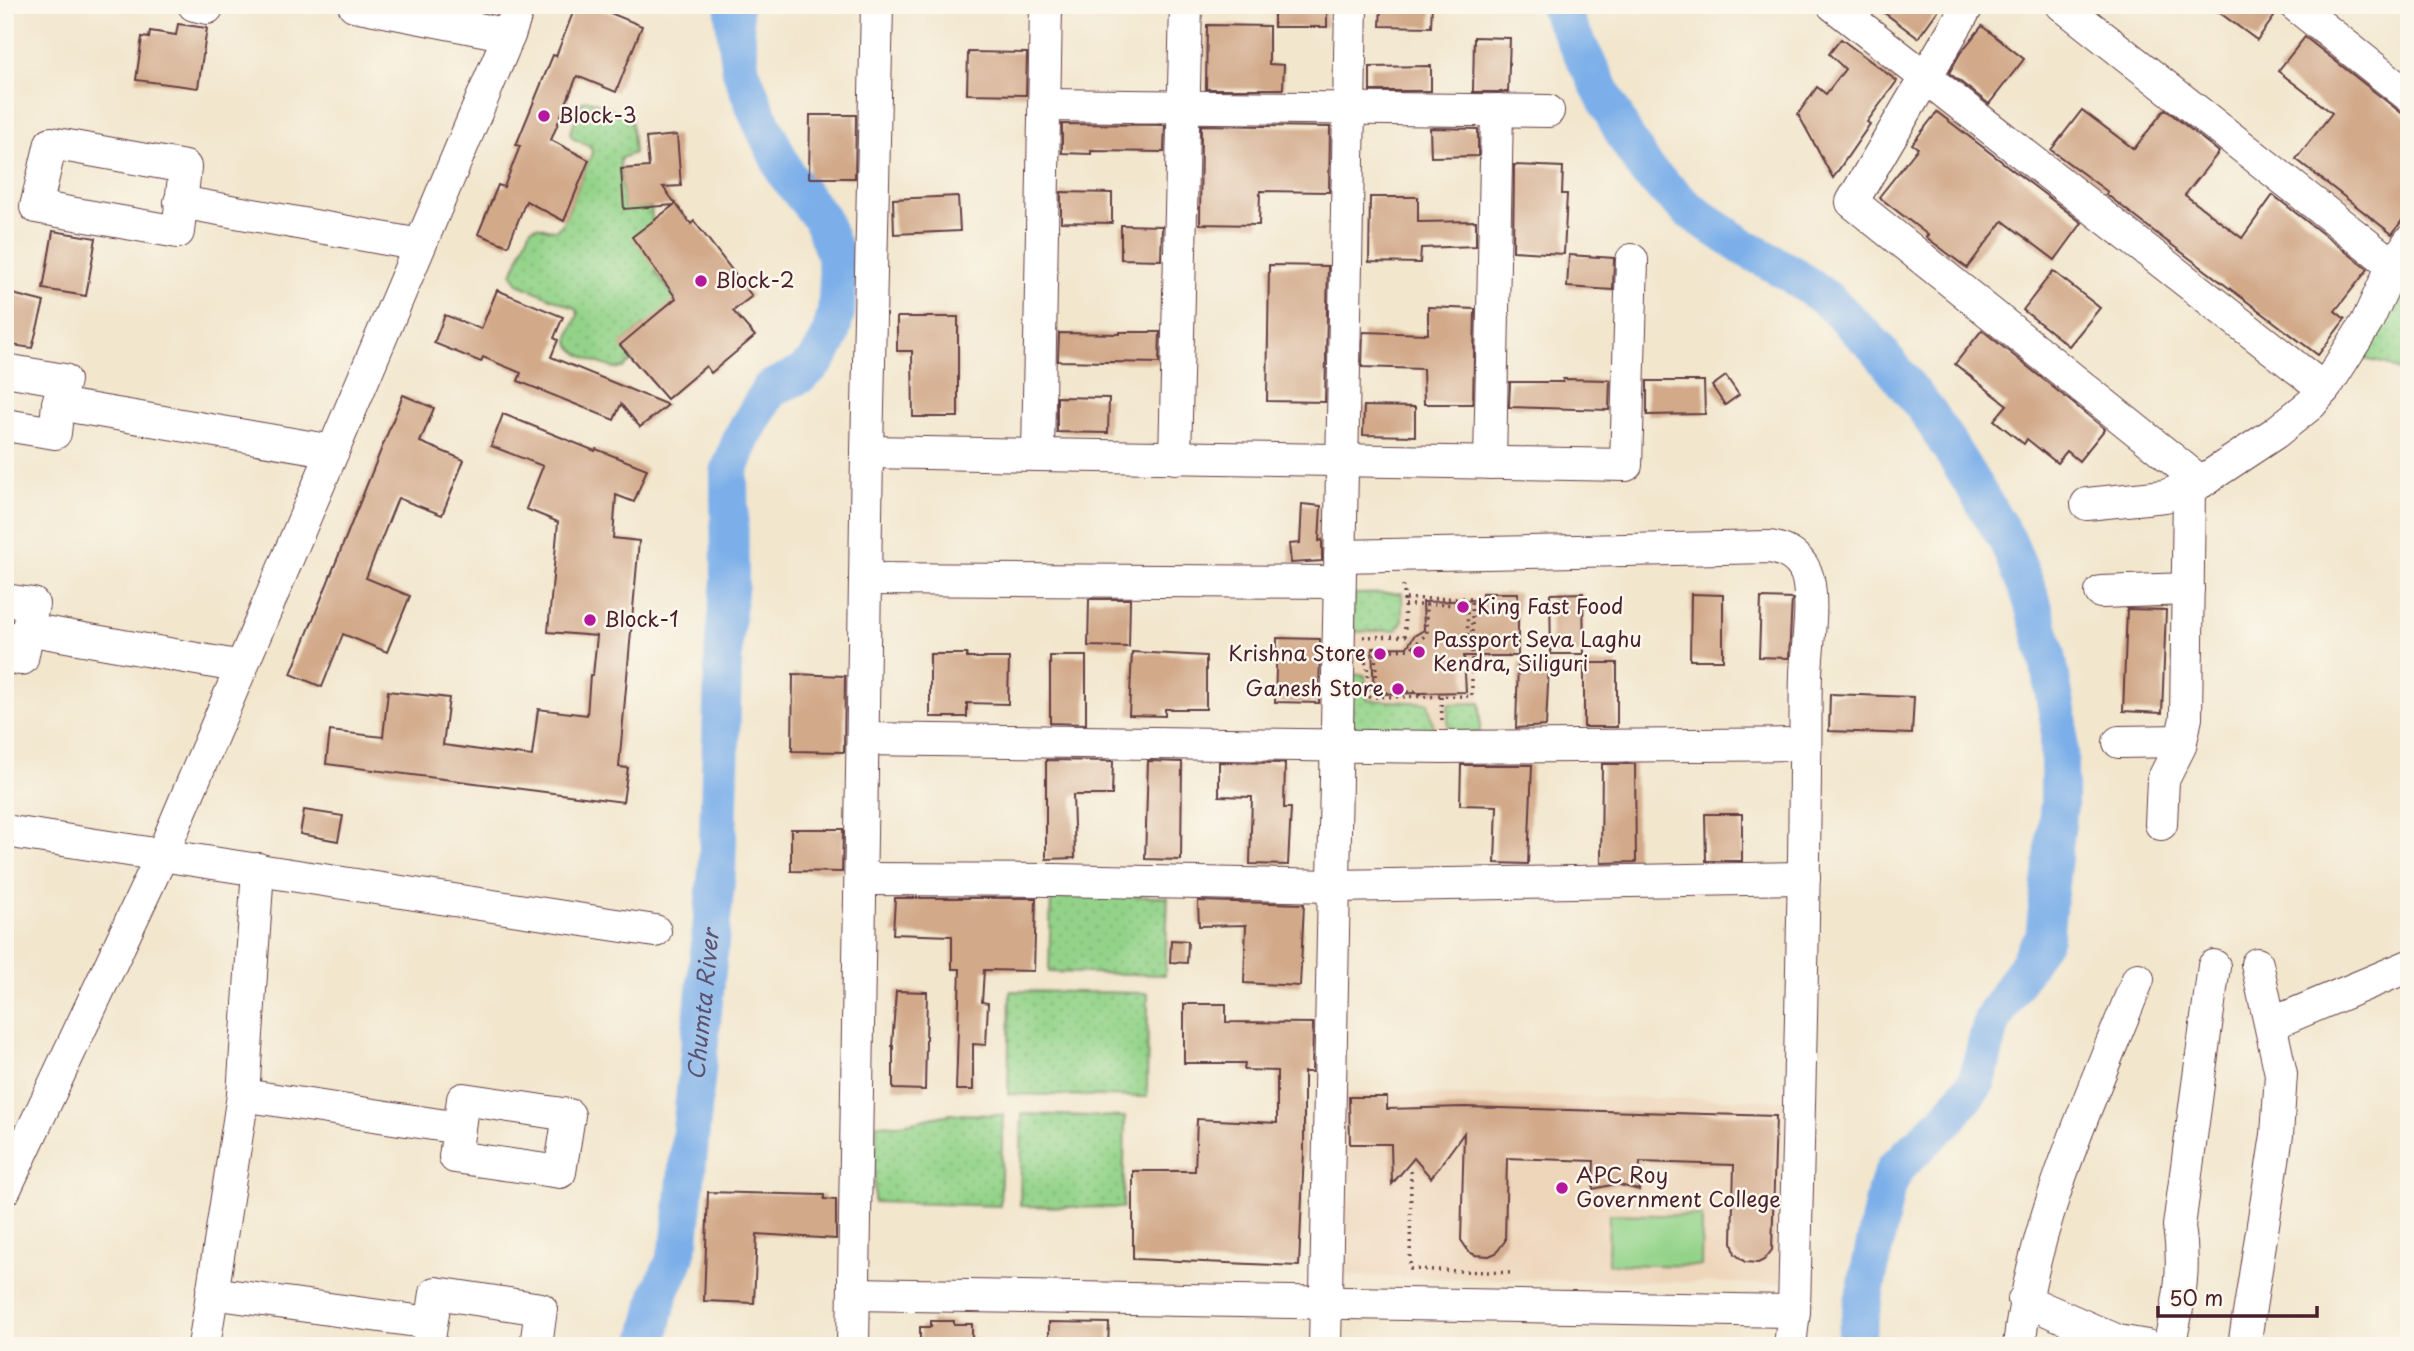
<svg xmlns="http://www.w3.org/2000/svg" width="2414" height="1351" font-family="'Playpen Sans',sans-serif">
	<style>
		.built { fill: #eed6bb }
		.grass { fill: url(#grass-dots); stroke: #6e795a; stroke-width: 2 }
		.pitch { fill: #93d389; stroke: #6e795a; stroke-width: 2 }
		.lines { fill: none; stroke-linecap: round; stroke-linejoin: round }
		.river { stroke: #7cafe9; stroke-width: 38 }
		.building { fill: #d2a989 }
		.minor-casing { stroke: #633d43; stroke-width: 34 }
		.path { stroke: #633d43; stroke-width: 3.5; stroke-dasharray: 2 5; stroke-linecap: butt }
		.minor { stroke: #fff; stroke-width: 32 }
		.poi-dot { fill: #b5179e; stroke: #fbf7ec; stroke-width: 2.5 }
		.labels { text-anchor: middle; stroke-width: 5; stroke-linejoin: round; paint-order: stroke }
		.poi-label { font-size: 21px; fill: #4a1f2b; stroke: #fbf7ec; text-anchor: start }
		.water-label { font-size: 23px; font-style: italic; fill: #5c516e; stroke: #fbf7ec }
	</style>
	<defs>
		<pattern id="grass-dots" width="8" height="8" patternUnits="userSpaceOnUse" patternTransform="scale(1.75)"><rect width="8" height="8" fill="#93d389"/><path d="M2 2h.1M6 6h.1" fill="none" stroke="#80b576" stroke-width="1.8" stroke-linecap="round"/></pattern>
	</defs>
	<rect width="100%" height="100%" fill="#fbf7ec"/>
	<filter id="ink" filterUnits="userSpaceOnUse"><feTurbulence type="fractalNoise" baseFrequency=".0143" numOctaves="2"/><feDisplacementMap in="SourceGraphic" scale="14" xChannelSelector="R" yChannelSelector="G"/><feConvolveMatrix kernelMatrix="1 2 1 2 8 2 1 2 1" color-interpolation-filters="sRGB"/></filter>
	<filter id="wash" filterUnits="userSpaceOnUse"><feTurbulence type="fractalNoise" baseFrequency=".00686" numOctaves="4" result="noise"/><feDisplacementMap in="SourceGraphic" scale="28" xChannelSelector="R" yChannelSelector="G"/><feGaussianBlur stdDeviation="1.57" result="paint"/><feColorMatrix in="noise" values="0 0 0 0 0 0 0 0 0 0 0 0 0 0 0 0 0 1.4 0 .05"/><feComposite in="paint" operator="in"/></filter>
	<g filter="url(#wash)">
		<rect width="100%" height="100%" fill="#f2e6cd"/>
		<g class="built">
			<polygon points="1481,592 1480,733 1351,733 1353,594"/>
			<polygon points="1343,1093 1784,1100 1781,1284 1340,1276"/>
		</g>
		<g class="grass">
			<path d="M 585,100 L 590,100 L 631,118 L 634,153 L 621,158 L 620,162 L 624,208 L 651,207 L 657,270 L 655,272 L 676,298 L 667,352 L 644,325 L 621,345 L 633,360 L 623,368 L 616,369 C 605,365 569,355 569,341 C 568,332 576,322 578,314 L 575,308 L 518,284 L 512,274 L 531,228 L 537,226 C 550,229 556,235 564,221 L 592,153 L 591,147 L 574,139 L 570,134 L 581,103 Z"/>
			<polygon points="2409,273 2409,377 2387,364 2360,358 2403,278"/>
			<polygon points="1402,593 1402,621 1397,630 1352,632 1353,594"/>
			<polygon points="1359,674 1365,675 1367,700 1428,703 1435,733 1351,733 1352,676"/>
			<polygon points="1480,703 1480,733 1448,733 1448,704"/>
			<polygon points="1051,894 1168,897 1165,975 1049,972"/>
			<polygon points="1010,991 1148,993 1147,1097 1008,1094"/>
			<polygon points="950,1114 1003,1115 1000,1206 874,1202 876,1124 897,1125"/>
			<polygon points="1022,1114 1125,1117 1123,1208 1020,1206"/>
		</g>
		<polygon class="pitch" points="1609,1214 1702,1216 1701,1266 1608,1264"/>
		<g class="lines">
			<g class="river">
				<polyline points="1557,5 1626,138 1648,172 1689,210 1745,248 1790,273 1829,301 1876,347 1930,415 2007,540 2031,598 2047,655 2059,723 2059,804 2044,937 1992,1020 1977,1081 1950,1116 1896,1167 1886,1190 1854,1346"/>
				<path id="s1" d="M 647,1346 L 660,1292 L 674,1262 L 680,1240 L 717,871 L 724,639 L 730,581 L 729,472 L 742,437 L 770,389 L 802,374 L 817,360 L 829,339 L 836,313 L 838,280 L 835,254 L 821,218 L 786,174 L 757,113 L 741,71 L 734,19 L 734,5"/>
			</g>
		</g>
		<g id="blocks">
			<g class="building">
				<polygon points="576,5 605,5 603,10 642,26 616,92 577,76 551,140 589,160 564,221 526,201 508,246 478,234 498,185 504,187 520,146 516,145 553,55 556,56"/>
				<rect x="1274" y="5" width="53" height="22"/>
				<polygon points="1381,5 1432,5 1431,27 1380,26"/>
				<polygon points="1874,5 1942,5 1918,38"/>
				<polygon points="2209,5 2259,5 2274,17 2257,40"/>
				<polygon points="178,24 207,28 198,88 136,80 142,37 149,38 150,31 176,35"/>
				<polygon points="1207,25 1269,26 1269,64 1284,65 1283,89 1206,89"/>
				<polygon points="1982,26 2024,59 1989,104 1949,73 1961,52"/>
				<polygon points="1474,37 1510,38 1508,92 1473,92"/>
				<polygon points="2305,37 2409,119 2409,211 2392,234 2296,159 2332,113 2278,71"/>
				<polygon points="1841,39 1897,81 1867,122 1870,124 1833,178 1798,114 1817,87 1826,94 1845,69 1829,54"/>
				<polygon points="968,52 1027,53 1026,95 967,94"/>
				<polygon points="1431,66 1431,91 1370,91 1370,67"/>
				<polygon points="2165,109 2219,152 2185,195 2242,238 2273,195 2368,269 2335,311 2345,319 2318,355 2160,236 2106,194 2108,192 2051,150 2082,110 2134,149"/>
				<polygon points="1937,112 2082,223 2055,260 2003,221 1967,268 1926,237 1928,235 1879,197 1918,148 1912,144"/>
				<polygon points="810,115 856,115 855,178 809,178"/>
				<polygon points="1062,124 1165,125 1164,152 1091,151 1091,154 1062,153"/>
				<polygon points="1201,125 1330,127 1329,192 1260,191 1259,225 1200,224"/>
				<polygon points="1430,128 1478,129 1478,156 1431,157"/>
				<polygon points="677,135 681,186 663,187 691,224 694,221 752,296 733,311 755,336 711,373 706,366 667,399 620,345 676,298 632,237 674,205 624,209 621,169 649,167 646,138"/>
				<polygon points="1514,165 1563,167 1562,194 1567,194 1564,254 1513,251"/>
				<polygon points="1061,192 1112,193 1112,223 1061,222"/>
				<polygon points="958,196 960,231 894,234 893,199"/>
				<polygon points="1370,197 1418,197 1418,222 1476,221 1476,246 1421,248 1420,263 1369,262"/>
				<polygon points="1121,225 1162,226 1161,260 1121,259"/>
				<polygon points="53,231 96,238 86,296 43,289"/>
				<polygon points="1569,255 1614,258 1613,290 1567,287"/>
				<polygon points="1269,265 1328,266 1325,402 1267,401"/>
				<polygon points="2053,271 2100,308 2069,346 2023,310"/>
				<polygon points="497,290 563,317 554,338 558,340 551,357 668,405 640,427 621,404 614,420 518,381 521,373 483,357 481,362 434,343 445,315 481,329"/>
				<polygon points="5,292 44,302 32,348 5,344"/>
				<polygon points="1428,307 1475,309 1473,404 1424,404 1423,369 1362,367 1363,332 1428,334"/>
				<polygon points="897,317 958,317 958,417 913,417 912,351 897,351"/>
				<polygon points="1982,330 2105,429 2079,461 2067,451 2057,463 2027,439 2024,444 1994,420 2007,405 1955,364"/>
				<polygon points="1120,332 1160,332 1159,363 1058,361 1059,333 1120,334"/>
				<polygon points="1726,376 1739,395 1725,405 1712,386"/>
				<polygon points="1563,379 1610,380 1609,410 1509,407 1510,382 1563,382"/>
				<polygon points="1647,381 1704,381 1705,414 1647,415"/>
				<polygon points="403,395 434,408 420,442 464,460 442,515 398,498 366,578 410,596 387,652 343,634 322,687 291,674"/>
				<polygon points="1057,397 1109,398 1108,433 1057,432"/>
				<polygon points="1364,406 1415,407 1415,436 1363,435"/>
				<polygon points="503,414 595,451 596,449 647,469 634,502 616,495 613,538 639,541 619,767 628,768 623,802 326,764 330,731 383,737 388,691 449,698 443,745 480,750 532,756 538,709 587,715 590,675 593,675 597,636 548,632 558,522 526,509 543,466 491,446"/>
				<polygon points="1302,504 1321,506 1319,541 1322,540 1322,561 1291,563 1289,544 1300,543"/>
				<polygon points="1482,593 1518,593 1518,656 1464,656 1466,692 1374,694 1372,648 1407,647 1414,636 1424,630 1423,602 1482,600"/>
				<polygon points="1583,593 1584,654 1551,654 1550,594"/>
				<polygon points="1691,594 1723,595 1723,660 1690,660"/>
				<polygon points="1761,598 1792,599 1789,658 1759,657"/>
				<polygon points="1089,599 1130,599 1129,647 1088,646"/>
				<polygon points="2127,609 2166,610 2162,713 2123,711"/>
				<polygon points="1277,638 1320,639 1319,703 1275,702"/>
				<polygon points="1132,652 1206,656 1206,709 1165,709 1165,716 1129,715"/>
				<polygon points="930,654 967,654 967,658 1009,658 1008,704 967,703 967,717 930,717"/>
				<polygon points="1050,656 1086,656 1086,724 1050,723"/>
				<polygon points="1518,662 1549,663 1546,726 1516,728"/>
				<rect x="1584" y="663" width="33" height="64"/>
				<polygon points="793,674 845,676 844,752 792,751"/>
				<polygon points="1830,694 1914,697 1912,734 1829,731"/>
				<polygon points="1046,760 1113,761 1112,795 1073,795 1075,858 1046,859"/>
				<polygon points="1148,761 1182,762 1181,860 1145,859"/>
				<polygon points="1219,762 1285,763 1284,808 1291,808 1288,865 1250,864 1252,797 1219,796"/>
				<polygon points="1602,764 1635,764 1636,862 1601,863"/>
				<polygon points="1461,765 1532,765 1528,864 1495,863 1497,806 1460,805"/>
				<polygon points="304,810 343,816 338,841 300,834"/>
				<polygon points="1705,814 1742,814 1742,861 1706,861"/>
				<polygon points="791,829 843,829 842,872 791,871"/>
				<polygon points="895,898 1036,898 1034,971 984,970 982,1002 988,1003 986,1045 973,1044 973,1090 956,1090 960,969 952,969 952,936 893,934"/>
				<polygon points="1198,901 1304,904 1300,986 1244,983 1246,925 1199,926"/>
				<polygon points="1171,940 1188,941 1187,963 1170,962"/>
				<polygon points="896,991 927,992 925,1090 893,1089 893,1046 892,1046"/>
				<polygon points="1184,1004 1226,1004 1226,1022 1313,1023 1312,1072 1304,1072 1304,1151 1299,1266 1133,1259 1133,1171 1195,1171 1197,1119 1277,1123 1277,1071 1244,1070 1245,1063 1184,1063"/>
				<polygon points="1349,1097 1387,1097 1387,1109 1465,1107 1776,1116 1772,1250 1764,1260 1758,1263 1745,1262 1735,1254 1732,1242 1734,1165 1640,1162 1639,1190 1616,1184 1593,1189 1594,1161 1507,1158 1505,1241 1496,1253 1489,1256 1475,1255 1469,1252 1461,1240 1464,1133 1431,1178 1414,1158 1392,1184 1391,1144 1350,1144"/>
				<polygon points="708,1192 824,1195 824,1199 836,1200 836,1239 757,1234 754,1303 704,1301"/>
				<polygon points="931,1321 954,1321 954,1324 972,1324 972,1346 920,1346 920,1327 931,1327"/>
				<polygon points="1049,1322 1109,1323 1108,1346 1049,1346"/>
			</g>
		</g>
	</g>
	<g filter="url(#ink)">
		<use href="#blocks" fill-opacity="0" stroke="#633d43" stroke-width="2"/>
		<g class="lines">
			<defs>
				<g id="minor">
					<polyline points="194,5 207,8 207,5"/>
					<polyline points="354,5 509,35"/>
					<polyline points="1833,5 2324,389"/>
					<polyline points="1968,5 1852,202 2201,482"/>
					<polyline points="2062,5 2394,266"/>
					<polyline points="2295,5 2409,96"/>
					<polyline points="1044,105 1548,111"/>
					<polygon points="51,143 185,167 178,232 36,207"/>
					<polyline points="180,202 420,245"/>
					<polyline points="5,370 64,380 58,404 55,433 5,425"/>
					<polyline points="58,404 333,451"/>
					<polyline points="867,452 1626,465 1632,260"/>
					<polyline points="1038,455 1046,5"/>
					<polyline points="1175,458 1186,5"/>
					<polyline points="1490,463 1497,110"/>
					<polyline points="2087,504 2165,496 2201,482 2275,433 2311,404 2327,385 2367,322 2389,274 2409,242"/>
					<path d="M 1340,556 L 1770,547 C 1788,550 1803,559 1808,579 C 1814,609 1807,644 1806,674 C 1805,704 1806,734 1805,764 C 1804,947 1798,1129 1794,1311 L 1790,1346"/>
					<polyline points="865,579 1339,582"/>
					<polyline points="2101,592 2188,589"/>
					<polyline points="5,600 33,604 22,659 5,657"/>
					<polyline points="27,629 242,667"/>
					<polyline points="863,739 1442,747 1805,744"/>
					<polyline points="2119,742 2181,741"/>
					<polyline points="2161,824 2163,780 2180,746 2186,718 2189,487"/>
					<polyline points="5,831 655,931"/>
					<polyline points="861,879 1055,880 1334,886 1804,878"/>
					<polyline points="2271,1024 2409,966"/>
					<polyline points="243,1095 459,1128"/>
					<polygon points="463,1099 569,1115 560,1172 455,1157"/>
					<polyline points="5,1189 162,855 509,35 519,5"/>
					<polyline points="212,1293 431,1323"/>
					<polyline points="854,1294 1794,1311"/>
					<polyline points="2024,1300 2118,1341 2147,1346"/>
					<polyline points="204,1346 243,1095 258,869"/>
					<polyline points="428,1346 436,1293 541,1309 536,1346"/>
					<polyline points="853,1346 867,452 877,5"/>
					<polyline points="1325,1346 1351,5"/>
					<path d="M 2019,1346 C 2034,1217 2091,1098 2138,979"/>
					<path d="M 2169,1346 C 2179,1303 2186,1270 2179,1226 L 2214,966"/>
					<polyline points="2244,1346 2277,1135 2281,1074 2257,964"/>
				</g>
			</defs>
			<use href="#minor" class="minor-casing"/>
			<g class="path">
				<polyline points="1404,605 1426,605"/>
				<polyline points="1363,637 1405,636 1404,593 1402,581"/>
				<polyline points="1365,662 1367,664 1369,697 1472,696 1472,598 1404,599"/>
				<polyline points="1419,696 1419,692 1377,693 1375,651 1410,649 1427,634 1426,605 1467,604 1468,644"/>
				<polyline points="1441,697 1442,720"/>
				<polyline points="1411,1171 1410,1269 1513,1273"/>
			</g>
			<use href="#minor" class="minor"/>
		</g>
	</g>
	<g class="poi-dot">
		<circle cx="544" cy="116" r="7"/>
		<circle cx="701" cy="281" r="7"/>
		<circle cx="1463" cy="607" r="7"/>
		<circle cx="590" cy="620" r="7"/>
		<circle cx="1419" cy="652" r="7"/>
		<circle cx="1380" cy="654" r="7"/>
		<circle cx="1398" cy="689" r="7"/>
		<circle cx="1562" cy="1188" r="7"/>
	</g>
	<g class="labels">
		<g class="poi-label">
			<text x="558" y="123">Block-3</text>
			<text x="715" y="288">Block-2</text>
			<text x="1477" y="614">King Fast Food</text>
			<text x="604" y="627">Block-1</text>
			<text x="1433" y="647">Passport Seva Laghu<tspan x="1433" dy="24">Kendra, Siliguri</tspan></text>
			<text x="1366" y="661" text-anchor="end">Krishna Store</text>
			<text x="1384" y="696" text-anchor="end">Ganesh Store</text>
			<text x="1576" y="1183">APC Roy<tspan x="1576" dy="24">Government College</tspan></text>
		</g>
		<g class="water-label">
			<text dy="8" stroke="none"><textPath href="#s1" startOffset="348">Chumta River</textPath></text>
		</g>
	</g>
	<rect width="2414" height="1351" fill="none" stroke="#fbf7ec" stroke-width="28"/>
	<path d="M2158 1306v10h159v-10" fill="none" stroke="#4a1f2b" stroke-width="3.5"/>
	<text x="2169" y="1306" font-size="21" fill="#4a1f2b" stroke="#fbf7ec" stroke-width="5" paint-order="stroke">50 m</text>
</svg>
